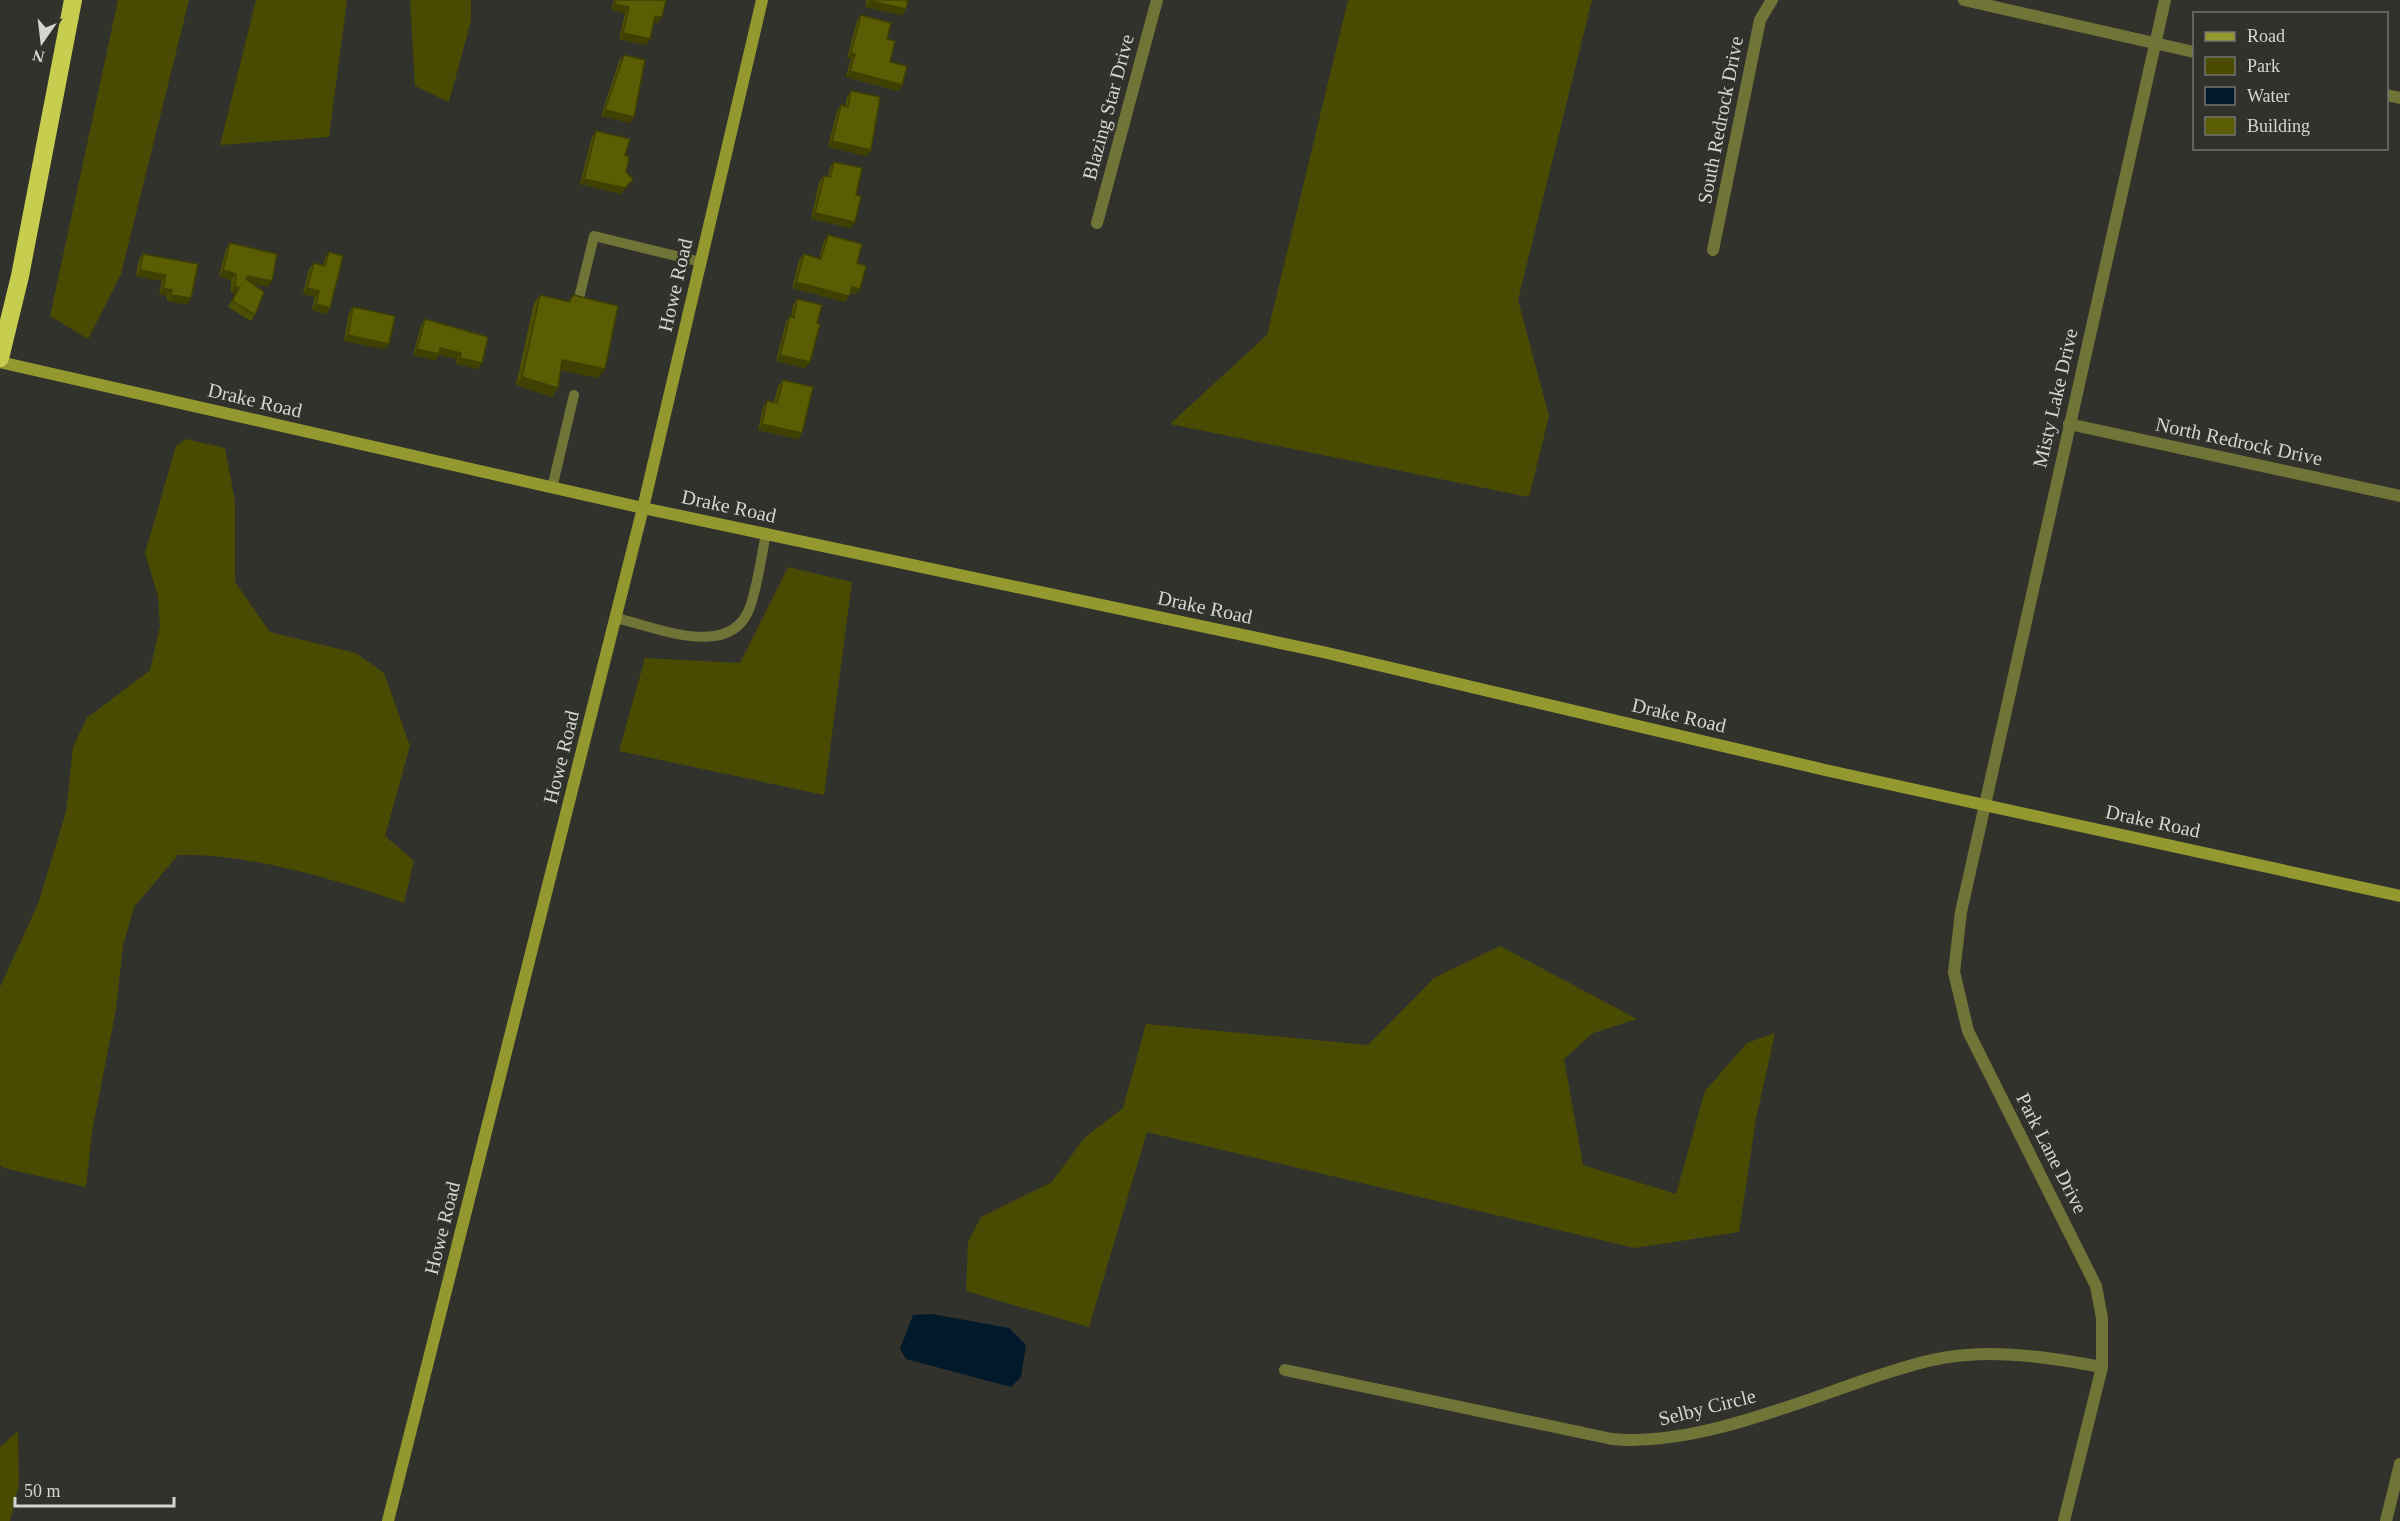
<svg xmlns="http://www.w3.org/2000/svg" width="2400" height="1521" font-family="'Times New Roman',serif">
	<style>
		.green { fill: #494b03 }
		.water { fill: #001a2c }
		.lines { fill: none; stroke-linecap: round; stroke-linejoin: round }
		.lane { stroke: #707437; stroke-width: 10 }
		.street { stroke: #707437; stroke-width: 12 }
		.secondary { stroke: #94992f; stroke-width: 12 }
		.highway { stroke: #c7cd4e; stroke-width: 18 }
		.wall { fill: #4d5003 }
		.shaded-wall { fill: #3f4102 }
		.building { fill: #5a5d03; stroke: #3f4102; stroke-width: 1.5 }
		.labels { text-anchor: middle; stroke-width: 5; stroke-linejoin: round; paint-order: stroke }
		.street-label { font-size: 20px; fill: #d5d6d2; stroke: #32322d }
	</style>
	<rect width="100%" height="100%" fill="#32322d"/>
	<g class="green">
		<polygon points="118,0 189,0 121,274 88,339 50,316"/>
		<polygon points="256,0 347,0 329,137 220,145"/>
		<polygon points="410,0 471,0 471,21 449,102 415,86"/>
		<polygon points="1348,0 1592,0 1518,300 1549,416 1529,497 1170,424 1267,335"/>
		<path d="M 186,439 L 225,448 L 235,501 L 235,582 L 270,632 L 356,653 L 384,673 L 410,746 L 385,836 L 414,861 L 404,903 C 336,880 250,853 178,855 L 134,907 L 123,946 L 116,1009 L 92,1132 L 86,1187 L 4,1168 L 0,1165 L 0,987 L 38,904 L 66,812 L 73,747 L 87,718 L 150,670 L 160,626 L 158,596 L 145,553 L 176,446 Z"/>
		<polygon points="788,567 852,582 824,795 619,751 645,658 740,663"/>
		<polygon points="1500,946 1637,1019 1593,1033 1564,1059 1583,1165 1676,1194 1705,1091 1747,1043 1775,1033 1756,1119 1739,1232 1634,1248 1147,1132 1089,1327 966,1291 968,1242 981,1217 1052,1182 1084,1138 1123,1108 1146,1024 1368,1045 1434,978"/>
		<polygon points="18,1431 19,1484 10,1521 0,1521 0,1447"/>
	</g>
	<polygon class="water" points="932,1314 1009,1328 1026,1345 1021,1377 1011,1387 906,1359 900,1349 913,1315"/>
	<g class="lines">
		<g class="lane">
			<polyline points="579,298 594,236 701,262"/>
			<polyline points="552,488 574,395"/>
			<path d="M 616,618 C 656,627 731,661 750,607 C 758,584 761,558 766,534"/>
		</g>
		<g class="street">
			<polyline points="1964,0 2194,52"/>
			<polyline points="2386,95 2400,98"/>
			<polyline points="1097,223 1157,0"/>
			<polyline points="1713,250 1760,20 1772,0"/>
			<polyline points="2069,424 2400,496"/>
			<path d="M 1285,1370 L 1612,1439 C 1695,1447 1798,1402 1877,1376 C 1905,1367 1935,1357 1966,1355 C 2010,1351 2058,1359 2102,1367"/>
			<polyline points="2064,1521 2102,1367 2102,1318 2096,1286 1968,1031 1954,972 1961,912 2165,0"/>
			<polyline points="2386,1521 2400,1464"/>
		</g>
		<g class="secondary">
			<polyline points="0,362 643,508 1323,652 1825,770 2400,896"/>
			<polyline points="388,1521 643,508 762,0"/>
		</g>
		<polyline class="highway" points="0,358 20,276 73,0"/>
	</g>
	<g class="wall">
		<polygon points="614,0 666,0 658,23 654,22 650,39 646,45 619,39 625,13 611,10"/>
		<polygon points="867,0 908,0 906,9 902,15 865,7"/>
		<polygon points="861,15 887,39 890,62 902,85 898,91 846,77 851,59 847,59 857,21"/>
		<polygon points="624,55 630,123 601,116 619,61"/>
		<polygon points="851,91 871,150 867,156 828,147 837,111 841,105 845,106 847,97"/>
		<polygon points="596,131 625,155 626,172 621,194 580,184 592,137"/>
		<polygon points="834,162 856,195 851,228 811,219 819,182 824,176 828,177 830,167"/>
		<polygon points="828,235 857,263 856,294 850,293 845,302 792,288 799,260 804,254 819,259 824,241"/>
		<polygon points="230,243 268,287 252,283 255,315 251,321 228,307 235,294 231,292 231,280 219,276 226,249"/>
		<polygon points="329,252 330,308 326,314 312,310 315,297 303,294 309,269 314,263 323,265 325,258"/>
		<polygon points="143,254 198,264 187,304 167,301 167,296 159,294 162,281 136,276 139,259"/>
		<polygon points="540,295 568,302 573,295 598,378 560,370 558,388 552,397 516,385 534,303"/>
		<polygon points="797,299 817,323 810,362 805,368 776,361 786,322 790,316 791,317 793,305"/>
		<polygon points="353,307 389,344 385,349 344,341 349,313"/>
		<polygon points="425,319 478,369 456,364 457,359 439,355 435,360 413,355 421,325"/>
		<polygon points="783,380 802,433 798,439 758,430 763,407 767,401 774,402 778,386"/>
	</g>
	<g class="shaded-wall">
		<polygon points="870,1 906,9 902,15 865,7"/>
		<polygon points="615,4 629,7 625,13 611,10"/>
		<polygon points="655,16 662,17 658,23 651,22"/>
		<polygon points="623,33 650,39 646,45 619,39"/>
		<polygon points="851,53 855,54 851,59 847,59"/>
		<polygon points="850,71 902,85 898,91 846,77"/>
		<polygon points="605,110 634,117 630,123 601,116"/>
		<polygon points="832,141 871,150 867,156 828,147"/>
		<polygon points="584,179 633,179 621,194 580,184"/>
		<polygon points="815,213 855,222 851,228 811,219"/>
		<polygon points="140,270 166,275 162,281 136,276"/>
		<polygon points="223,270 236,274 231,280 219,276"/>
		<polygon points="248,276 272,281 268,287 244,282"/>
		<polygon points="796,282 849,296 845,302 792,288"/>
		<polygon points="235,286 239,288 235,294 231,292"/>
		<polygon points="852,287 860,289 856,294 848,292"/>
		<polygon points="163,288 172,290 167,296 159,294"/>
		<polygon points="307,288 319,291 315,297 303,294"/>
		<polygon points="171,295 191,298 187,304 167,301"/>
		<polygon points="316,304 330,308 326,314 312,310"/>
		<polygon points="348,335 389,344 385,349 344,341"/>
		<polygon points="440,348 461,353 457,359 439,355 435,360 413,355 417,349"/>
		<polygon points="780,355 810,362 805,368 776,361"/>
		<polygon points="460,358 482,363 478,369 456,364"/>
		<polygon points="562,360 605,369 598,378 555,369"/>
		<polygon points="522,377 558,388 552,397 516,385"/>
		<polygon points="762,424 802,433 798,439 758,430"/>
	</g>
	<g class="building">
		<polygon points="616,0 666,0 662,17 655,16 650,39 623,33 629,7 615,4"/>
		<polygon points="870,0 908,0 906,9 870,1"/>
		<polygon points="861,15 891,23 887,39 895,41 890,62 907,66 902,85 850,71 855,54 851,53"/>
		<polygon points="624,55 645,60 634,117 605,110"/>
		<polygon points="851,91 880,97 871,150 832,141 841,105 848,107"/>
		<polygon points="596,131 630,139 625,155 629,157 626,172 633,179 625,188 584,179"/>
		<polygon points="834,162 862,168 856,195 861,196 855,222 815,213 824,176 830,177"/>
		<polygon points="828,235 862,244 857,263 866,266 860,289 852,287 849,296 796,282 804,254 821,259"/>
		<polygon points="230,243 277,254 272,281 248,276 246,279 264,292 255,315 232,301 239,288 235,286 236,274 223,270"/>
		<polygon points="329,252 343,256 330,308 316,304 319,291 307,288 314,263 325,266"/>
		<polygon points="143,254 198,264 191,298 171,295 172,290 163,288 166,275 140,270"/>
		<polygon points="540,295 570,302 573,295 618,306 605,369 562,360 558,388 522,377"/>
		<polygon points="797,299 822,305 817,323 820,324 810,362 780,355 790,316 794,318"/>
		<polygon points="353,307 395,316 389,344 348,335"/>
		<polygon points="425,319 488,337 482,363 460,358 461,353 440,348 439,354 417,349"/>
		<polygon points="783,380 813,387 802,433 762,424 767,401 777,403"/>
	</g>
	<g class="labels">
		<g class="street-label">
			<text transform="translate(1108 107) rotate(-75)" y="7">Blazing Star Drive</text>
			<text transform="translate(1720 120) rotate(-79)" y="7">South Redrock Drive</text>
			<text transform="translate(675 285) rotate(-77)" y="7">Howe Road</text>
			<text transform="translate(2055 398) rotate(-77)" y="7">Misty Lake Drive</text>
			<text transform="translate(255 400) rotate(13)" y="7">Drake Road</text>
			<text transform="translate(2239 441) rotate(12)" y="7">North Redrock Drive</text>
			<text transform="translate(729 506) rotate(12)" y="7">Drake Road</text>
			<text transform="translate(1205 607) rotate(12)" y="7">Drake Road</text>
			<text transform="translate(1679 715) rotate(13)" y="7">Drake Road</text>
			<text transform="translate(561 757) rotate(-76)" y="7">Howe Road</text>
			<text transform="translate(2153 821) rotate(12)" y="7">Drake Road</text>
			<text transform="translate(2052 1153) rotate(63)" y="7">Park Lane Drive</text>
			<text transform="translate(442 1228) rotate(-76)" y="7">Howe Road</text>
			<text transform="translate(1707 1407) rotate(-14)" y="7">Selby Circle</text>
		</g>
	</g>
	<rect x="2193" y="12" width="195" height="138" fill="#32322d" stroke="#73746f" stroke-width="1.5"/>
	<rect x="2205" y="32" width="30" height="9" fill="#94992f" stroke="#73746f" stroke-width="1.5"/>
	<text x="2247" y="42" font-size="18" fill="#d5d6d2">Road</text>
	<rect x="2205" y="57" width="30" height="18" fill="#494b03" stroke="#73746f" stroke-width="1.5"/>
	<text x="2247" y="72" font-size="18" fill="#d5d6d2">Park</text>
	<rect x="2205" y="87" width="30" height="18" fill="#001a2c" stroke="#73746f" stroke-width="1.5"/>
	<text x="2247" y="102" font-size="18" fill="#d5d6d2">Water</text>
	<rect x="2205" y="117" width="30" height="18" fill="#5a5d03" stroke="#73746f" stroke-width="1.5"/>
	<text x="2247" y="132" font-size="18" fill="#d5d6d2">Building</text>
	<g transform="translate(42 42) rotate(194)" stroke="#32322d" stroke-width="4.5" paint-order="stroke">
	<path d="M0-4.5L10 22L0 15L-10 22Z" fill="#d5d6d2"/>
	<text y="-9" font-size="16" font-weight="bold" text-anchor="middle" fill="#d5d6d2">N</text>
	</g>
	<path d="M15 1497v9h159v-9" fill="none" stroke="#d5d6d2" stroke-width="3"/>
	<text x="24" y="1497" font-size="18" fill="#d5d6d2" stroke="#32322d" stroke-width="4.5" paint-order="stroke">50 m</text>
</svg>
